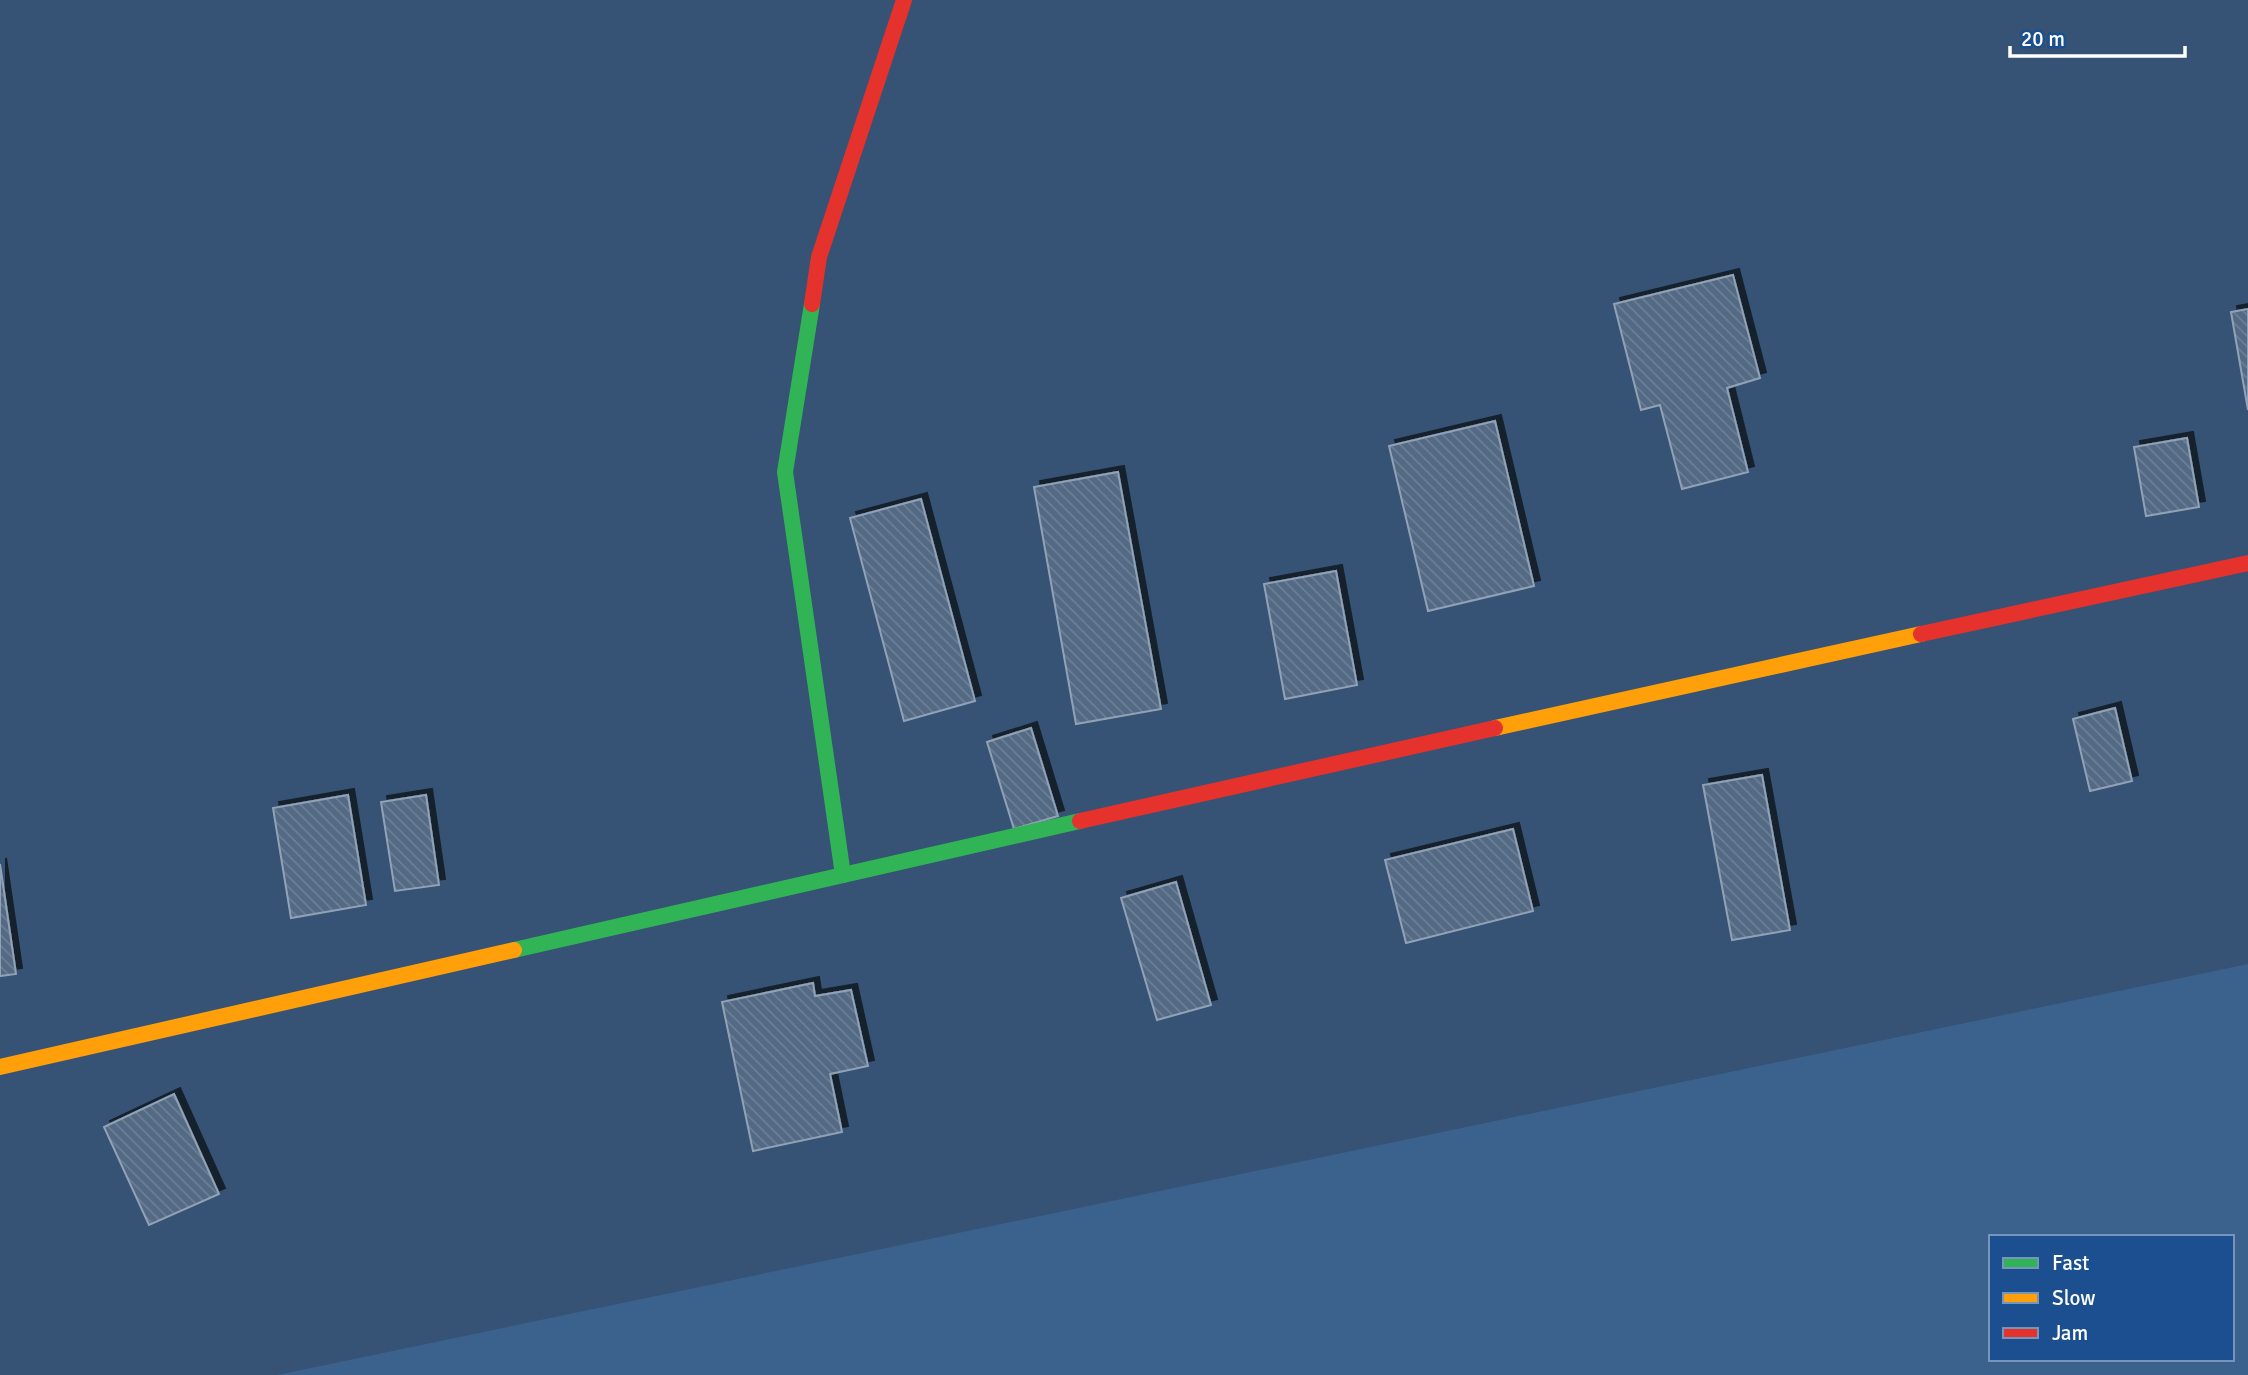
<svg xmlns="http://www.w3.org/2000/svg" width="2248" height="1375" font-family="Signika,sans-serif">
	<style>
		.water { fill: #3b618d; fill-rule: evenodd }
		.building { fill: url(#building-back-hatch); stroke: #92a2b6; stroke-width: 2; filter: url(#shadow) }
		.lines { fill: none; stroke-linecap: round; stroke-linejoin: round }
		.fast { stroke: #30b455; stroke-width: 16 }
		.slow { stroke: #ff9f0a; stroke-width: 16 }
		.jam { stroke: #e5322d; stroke-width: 16 }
	</style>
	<defs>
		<pattern id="building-back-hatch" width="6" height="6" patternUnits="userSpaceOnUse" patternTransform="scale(1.75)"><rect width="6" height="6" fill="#526984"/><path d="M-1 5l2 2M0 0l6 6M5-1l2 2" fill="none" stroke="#6c8096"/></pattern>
		<filter id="shadow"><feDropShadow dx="6" dy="-6" stdDeviation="0" flood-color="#0009"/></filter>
	</defs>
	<rect width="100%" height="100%" fill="#365274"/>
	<path class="water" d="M 2248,964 L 2248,1375 L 277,1375 ZM 1991,1237 L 2232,1237 L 2232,1359 L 1991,1359 Z"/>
	<g class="building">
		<polygon points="1733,275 1760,378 1727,388 1748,472 1682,489 1660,405 1641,410 1614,304"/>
		<polygon points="2248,309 2248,410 2231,312"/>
		<polygon points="1495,421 1534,586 1428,611 1389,446"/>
		<polygon points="2187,438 2199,507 2146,516 2134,447"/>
		<polygon points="1118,472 1161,709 1076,724 1034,487"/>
		<polygon points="921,499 975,701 904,721 850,518"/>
		<polygon points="1336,571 1357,685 1285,699 1264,584"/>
		<polygon points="2115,708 2132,781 2090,791 2073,719"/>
		<polygon points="1031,728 1058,816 1014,829 987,742"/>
		<polygon points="1762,775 1790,930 1732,940 1703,785"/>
		<polygon points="348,795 366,905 291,918 273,808"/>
		<polygon points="426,795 439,885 395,891 381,802"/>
		<polygon points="1513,829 1533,911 1406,943 1385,860"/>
		<polygon points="0,864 16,974 0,976"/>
		<polygon points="1176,882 1211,1005 1157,1020 1121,898"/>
		<polygon points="813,983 815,996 851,990 868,1066 830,1074 842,1132 753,1151 722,1002"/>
		<polygon points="174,1094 219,1194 149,1225 104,1127"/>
	</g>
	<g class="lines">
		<g class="fast">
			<polyline points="812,304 785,472 843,875"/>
			<polyline points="514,950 1080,821"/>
		</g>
		<g class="slow">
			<polyline points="1495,728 1921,634"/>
			<polyline points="0,1067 514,950"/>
		</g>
		<g class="jam">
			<polyline points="812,304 819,257 904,0"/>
			<polyline points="1921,634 2248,563"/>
			<polyline points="1080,821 1495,728"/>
		</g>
	</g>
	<rect x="1989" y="1235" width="245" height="126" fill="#1b4f8f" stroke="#7695bc" stroke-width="2"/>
	<rect x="2003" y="1258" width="35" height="10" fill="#30b455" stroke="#7695bc" stroke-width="2"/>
	<text x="2052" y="1270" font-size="21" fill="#ffffff">Fast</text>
	<rect x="2003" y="1293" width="35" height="10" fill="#ff9f0a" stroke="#7695bc" stroke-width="2"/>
	<text x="2052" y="1305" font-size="21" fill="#ffffff">Slow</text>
	<rect x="2003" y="1328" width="35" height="10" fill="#e5322d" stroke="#7695bc" stroke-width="2"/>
	<text x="2052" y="1340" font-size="21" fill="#ffffff">Jam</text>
	<path d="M2010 46v10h175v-10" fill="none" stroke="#ffffff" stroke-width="3.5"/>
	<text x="2021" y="46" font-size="21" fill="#ffffff" stroke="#1b4f8f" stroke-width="5" paint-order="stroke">20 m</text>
</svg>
